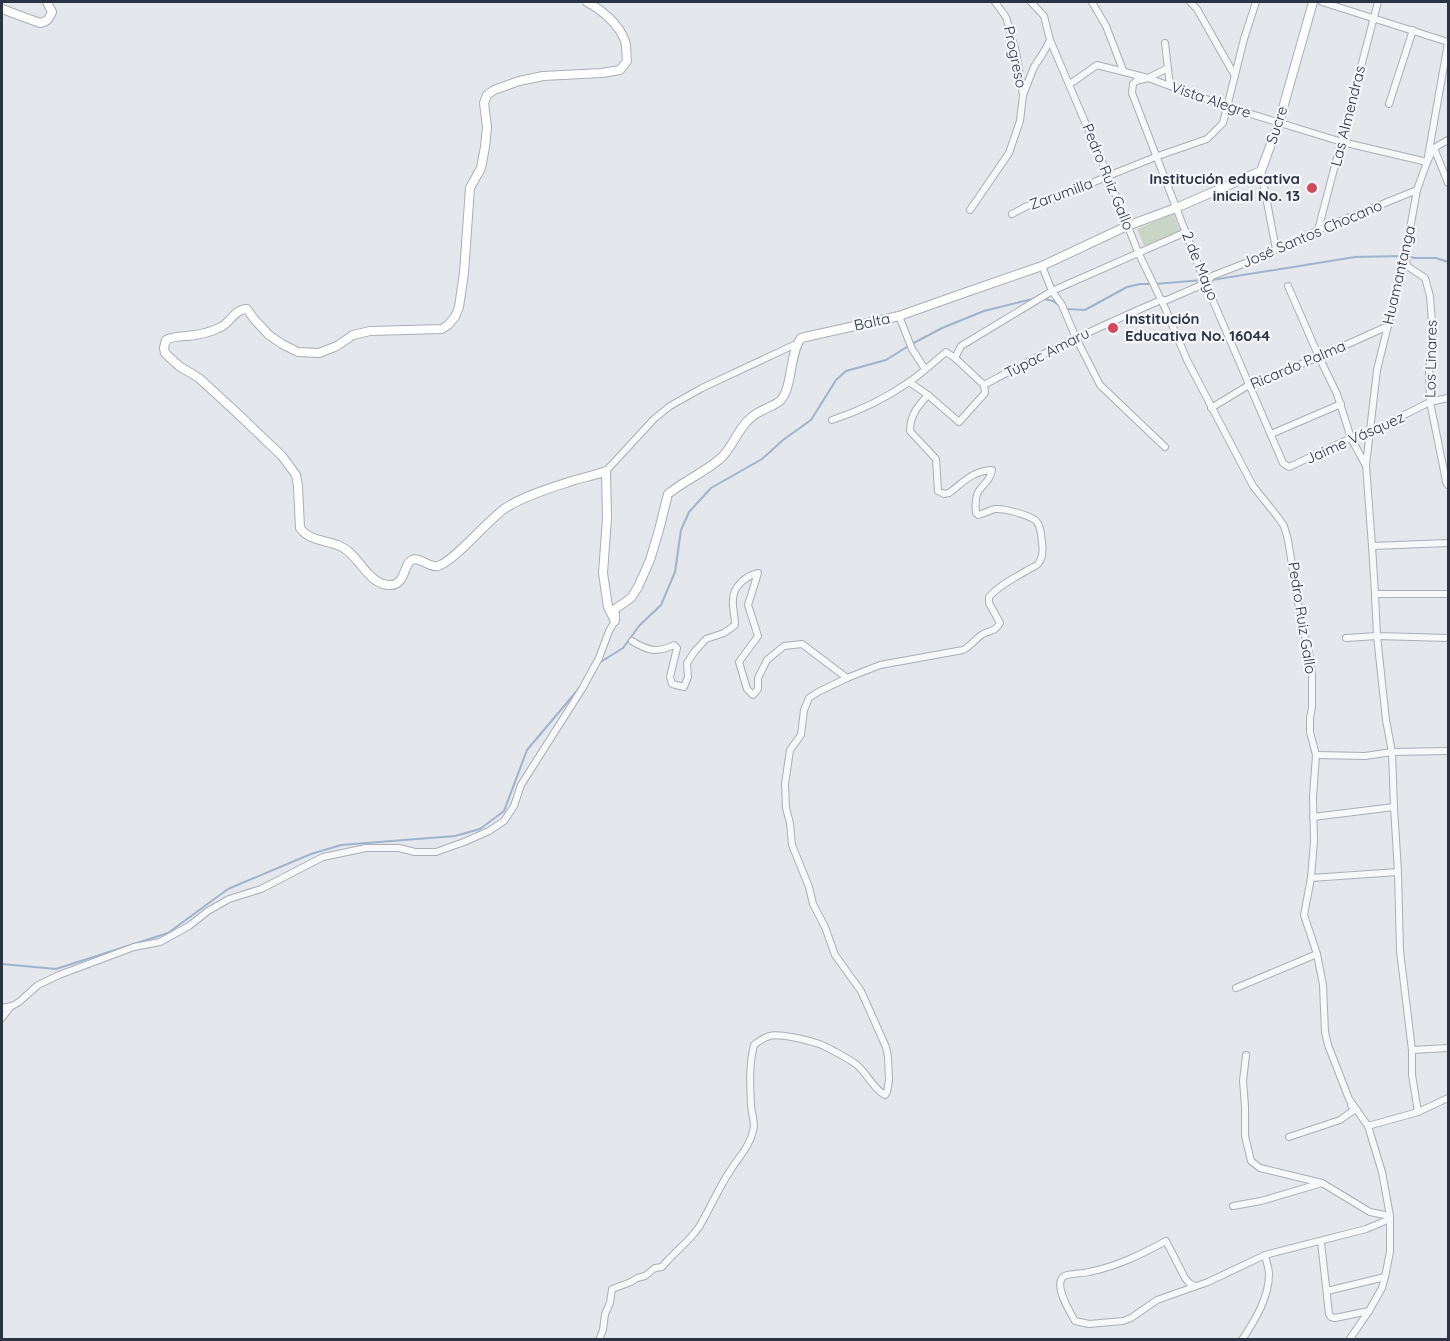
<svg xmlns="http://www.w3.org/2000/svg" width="1450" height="1341" font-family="Quicksand,sans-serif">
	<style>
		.green { fill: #c9d6c5 }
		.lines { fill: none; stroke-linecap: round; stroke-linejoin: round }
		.stream { stroke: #9fb4cc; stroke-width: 2 }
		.street-casing { stroke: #a9aeb7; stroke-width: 8 }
		.secondary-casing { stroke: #a9aeb7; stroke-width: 10 }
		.street { stroke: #f7f8fa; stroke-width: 6 }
		.secondary { stroke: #fff; stroke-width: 8 }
		.poi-dot { fill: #d1495b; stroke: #f4f6f9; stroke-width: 2 }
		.labels { text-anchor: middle; stroke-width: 4.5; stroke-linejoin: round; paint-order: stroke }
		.street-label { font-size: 15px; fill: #2b3445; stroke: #f4f6f9 }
		.poi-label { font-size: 15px; font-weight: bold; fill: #2b3445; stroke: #f4f6f9; text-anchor: end }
	</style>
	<rect width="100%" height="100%" fill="#e4e7ec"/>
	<polygon class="green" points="1174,214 1180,231 1144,246 1137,229"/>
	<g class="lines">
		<g class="stream">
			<polyline points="1212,280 1355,257 1405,256 1415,258 1436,258 1448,262"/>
			<polyline points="1044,299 1053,301 1061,307"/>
			<polyline points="1066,309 1085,310 1127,287 1140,284 1154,284 1203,280"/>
			<polyline points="599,663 623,648 639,626 661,605 675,572 681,530 689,512 711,488 762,459 783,440 811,420 836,380 846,371 886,360 910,345 942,328 984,311 1036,298"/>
			<polyline points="2,964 56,969 168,933 228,889 311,854 341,845 455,836 480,829 504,811 527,750 581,686"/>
		</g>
		<defs>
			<g id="street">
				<polyline points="1031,2 1044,16 1050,40 1108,176 1138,252 1165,308 1187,360 1253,486 1277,516 1284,526 1288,540 1299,608 1310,658 1312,676 1312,707 1310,718 1310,732 1316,755 1313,797 1314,841 1311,878 1304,915 1317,954 1323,985 1325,1032 1328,1045 1349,1099 1368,1126 1382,1172 1390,1216 1390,1252 1385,1277 1382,1288 1369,1311 1349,1340"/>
				<polyline points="1092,2 1106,26 1123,70"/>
				<polyline points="1190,2 1197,9 1235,76"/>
				<polyline points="1322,2 1448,42"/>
				<polyline points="1165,43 1170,86"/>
				<polyline points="1448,43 1427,162 1417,190 1405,256 1377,370 1366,465 1372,546 1448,543"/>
				<polyline points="1168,68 1148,78 1136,81 1133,84 1132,93 1204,280 1283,463 1289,467 1351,438 1370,432 1430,402 1448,398"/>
				<polyline points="1070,84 1097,65 1148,78 1228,107 1342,142 1427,162 1434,148 1448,140"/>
				<polyline points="1023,95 1034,67 1045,50 1050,40"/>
				<polyline points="1389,104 1413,30"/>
				<polyline points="1434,148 1448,183"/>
				<polyline points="1261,171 1276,249"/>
				<polyline points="970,210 1009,153 1020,121 1023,95 1016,52 1006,17 995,2"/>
				<polyline points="1012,214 1027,206 1060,197 1108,176 1158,156 1207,139 1223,123 1244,39 1256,2"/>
				<polyline points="1318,230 1378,2"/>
				<polyline points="1406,259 1407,266 1425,278 1430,296 1433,336 1429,371 1430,402 1444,471 1446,482 1448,485"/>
				<polyline points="1042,266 1052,291 1062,305 1076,338 1100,385 1165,447"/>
				<polyline points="1288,286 1319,357 1337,394 1351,438 1365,464"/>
				<polyline points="899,316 912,349 925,369"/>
				<polyline points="955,358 984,385"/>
				<polyline points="909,382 928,395 959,422 985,393 984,385"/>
				<path d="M 984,385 C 1042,353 1101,326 1161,300 L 1167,300 L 1206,283 L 1212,276 L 1256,259 L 1318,230 L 1417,190"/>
				<polyline points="1211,408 1249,385 1319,357 1388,326"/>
				<path d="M 832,420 C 859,411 885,399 909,382 C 922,373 934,362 946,352 L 955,358 L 961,346 L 1052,291 L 1186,232"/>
				<polyline points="1271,434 1341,404"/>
				<polyline points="606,471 654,419 670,406 702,388 796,344"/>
				<polyline points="1372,546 1375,594 1448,594"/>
				<polyline points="1375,594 1377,636 1448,638"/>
				<polyline points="1346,638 1377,636 1386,720 1392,752 1394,807 1398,872 1400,951 1412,1050 1448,1048"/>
				<path d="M 632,641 C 648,651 657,653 674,645 L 677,648 L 670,677 L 672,684 L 684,687 L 688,677 L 687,663 L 695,651 L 706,639 L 724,633 L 735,625 C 735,616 732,607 733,600 C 733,586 746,576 758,573 L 748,605 L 758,636 L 739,662 L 747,689 L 753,695 L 758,689 L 758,678 L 767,660 L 784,646 L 802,644 L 847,678"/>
				<polyline points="1316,755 1365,756 1392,752 1448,751"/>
				<polyline points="1313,817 1394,807"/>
				<polyline points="1311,878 1398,872"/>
				<polyline points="1236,988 1317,954"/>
				<polyline points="2,1008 12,1006 19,1002 38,985 59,975 134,947 160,942 189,926 208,911 229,899 261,889 323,857 366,848 399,848 415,852 436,852 464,842 489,831 504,821 514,806 521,785 582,689 599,658 609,631 615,621"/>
				<polyline points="2,1018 11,1006"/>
				<polyline points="1246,1055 1243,1081 1245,1106 1245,1136 1251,1161 1260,1168 1322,1183 1370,1212 1390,1216"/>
				<polyline points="1418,1112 1448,1098"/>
				<polyline points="1368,1126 1418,1112 1412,1075 1412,1050"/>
				<polyline points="1289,1137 1340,1120 1354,1110 1351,1105"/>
				<polyline points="1233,1206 1261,1201 1322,1183"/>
				<polyline points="1321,1242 1329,1314 1331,1317 1335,1318 1369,1311"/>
				<path d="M 1195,1286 L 1189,1283 L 1185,1278 L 1166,1241 C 1140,1255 1118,1266 1089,1272 C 1082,1274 1065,1273 1062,1278 C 1055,1288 1070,1312 1075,1321 L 1089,1324 L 1123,1321 L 1131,1318 L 1157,1300 L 1208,1282 L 1265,1255 L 1366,1229 L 1390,1219"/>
				<polyline points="1327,1291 1385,1277"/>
				<path d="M 599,1340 L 603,1330 L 605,1314 L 610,1303 L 612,1289 L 631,1282 L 637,1278 L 645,1276 L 655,1268 L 662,1267 C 673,1253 689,1242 699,1227 C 710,1209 718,1189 730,1171 C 738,1158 750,1146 753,1131 C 756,1122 751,1114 751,1104 C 750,1084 749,1065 754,1045 C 758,1042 764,1037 770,1036 C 778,1033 807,1040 816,1043 C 822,1044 851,1060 857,1065 C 868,1074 872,1088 885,1095 L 887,1092 L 889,1080 L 888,1057 L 886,1047 L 861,991 L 835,955 L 825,927 L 813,904 L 809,887 L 792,845 L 790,823 L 786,808 L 785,784 L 790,750 L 801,735 L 804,710 L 809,698 L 818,692 L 847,678 L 880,665 L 963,650 C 971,646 976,638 983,634 C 991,630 996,631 1000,623 L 989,603 L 989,597 C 999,585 1013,579 1026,571 C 1030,568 1035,567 1038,564 C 1043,558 1043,549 1042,542 C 1041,535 1041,525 1035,520 C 1028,515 1004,508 995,509 C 989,510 984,514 978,515 L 976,513 C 975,504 975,494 981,488 C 987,481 990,479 992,470 C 972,471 964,482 949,493 L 944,494 L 938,491 L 936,459 L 910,431 C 910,415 918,406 928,395"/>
				<path d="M 1242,1340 C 1255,1320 1269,1298 1269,1274 C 1269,1268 1266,1261 1265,1255"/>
			</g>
			<g id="secondary">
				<path d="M 587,2 C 602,10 619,24 625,41 C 627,47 626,55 627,61 L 620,70 L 602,73 L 543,76 L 519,81 L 494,90 L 487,95 L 484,103 L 487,127 L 485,147 L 481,168 L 470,188 L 464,273 L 459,307 L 455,317 L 448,325 L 442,329 L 370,331 L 353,335 L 337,346 L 319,353 L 298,352 L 282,344 L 269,335 L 254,319 L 247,309 C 234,309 230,324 219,328 C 212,331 203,334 195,335 C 185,337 175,335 166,340 L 164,348 L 165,353 L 179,366 L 199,378 L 237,413 L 282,456 L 296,475 L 298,486 L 300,528 C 309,541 326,540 340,546 C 359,554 367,584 389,585 C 406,586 403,564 412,560 C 419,556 429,568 438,566 C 454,562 489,518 507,507 C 526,495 554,487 575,480 C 585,477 596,475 606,471 L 607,518 L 603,573 L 608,607 L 615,621 L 615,609 L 631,598 L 638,587 L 650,560 L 659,530 L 668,494 C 685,480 706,472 722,457 C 734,445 739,426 753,416 C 760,410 775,406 781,400 C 793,385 789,355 801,338 L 899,316 L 964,293 L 1042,266 L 1127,226 L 1176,208 L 1261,171 L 1279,122 L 1313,2"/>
				<path d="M 2,9 L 40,23 C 47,22 49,19 52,12 L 47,2"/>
			</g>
		</defs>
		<use href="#street" class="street-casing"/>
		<use href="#secondary" class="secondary-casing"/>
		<use href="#street" class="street"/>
		<use href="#secondary" class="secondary"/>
	</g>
	<g class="poi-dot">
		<circle cx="1312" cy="188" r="6"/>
		<circle cx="1113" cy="328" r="6"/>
	</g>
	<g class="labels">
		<g class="street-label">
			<text transform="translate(1015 57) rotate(78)" y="5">Progreso</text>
			<text transform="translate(1211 100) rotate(19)" y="5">Vista Alegre</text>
			<text transform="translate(1348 116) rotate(-76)" y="5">Las Almendras</text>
			<text transform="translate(1277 125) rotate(-72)" y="5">Sucre</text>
			<text transform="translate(1108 177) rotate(68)" y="5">Pedro Ruiz Gallo</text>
			<text transform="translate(1061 194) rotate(-20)" y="5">Zarumilla</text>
			<text transform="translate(1312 234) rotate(-23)" y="5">José Santos Chocano</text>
			<text transform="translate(1200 266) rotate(68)" y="5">2 de Mayo</text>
			<text transform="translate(1399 275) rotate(-77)" y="5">Huamantanga</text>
			<text transform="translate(872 322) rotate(-12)" y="5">Balta</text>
			<text transform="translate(1047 353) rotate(-27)" y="5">Túpac Amaru</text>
			<text transform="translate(1431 359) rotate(-89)" y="5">Los Linares</text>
			<text transform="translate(1298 365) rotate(-23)" y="5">Ricardo Palma</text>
			<text transform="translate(1355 438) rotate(-24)" y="5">Jaime Vásquez</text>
			<text transform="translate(1302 618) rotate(81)" y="5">Pedro Ruiz Gallo</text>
		</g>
		<g class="poi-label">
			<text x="1300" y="184">Institución educativa<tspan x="1300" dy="17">inicial No. 13</tspan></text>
			<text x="1125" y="324" text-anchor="start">Institución<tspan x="1125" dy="17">Educativa No. 16044</tspan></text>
		</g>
	</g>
	<rect width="1450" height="1341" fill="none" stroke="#2b3445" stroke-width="6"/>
</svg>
